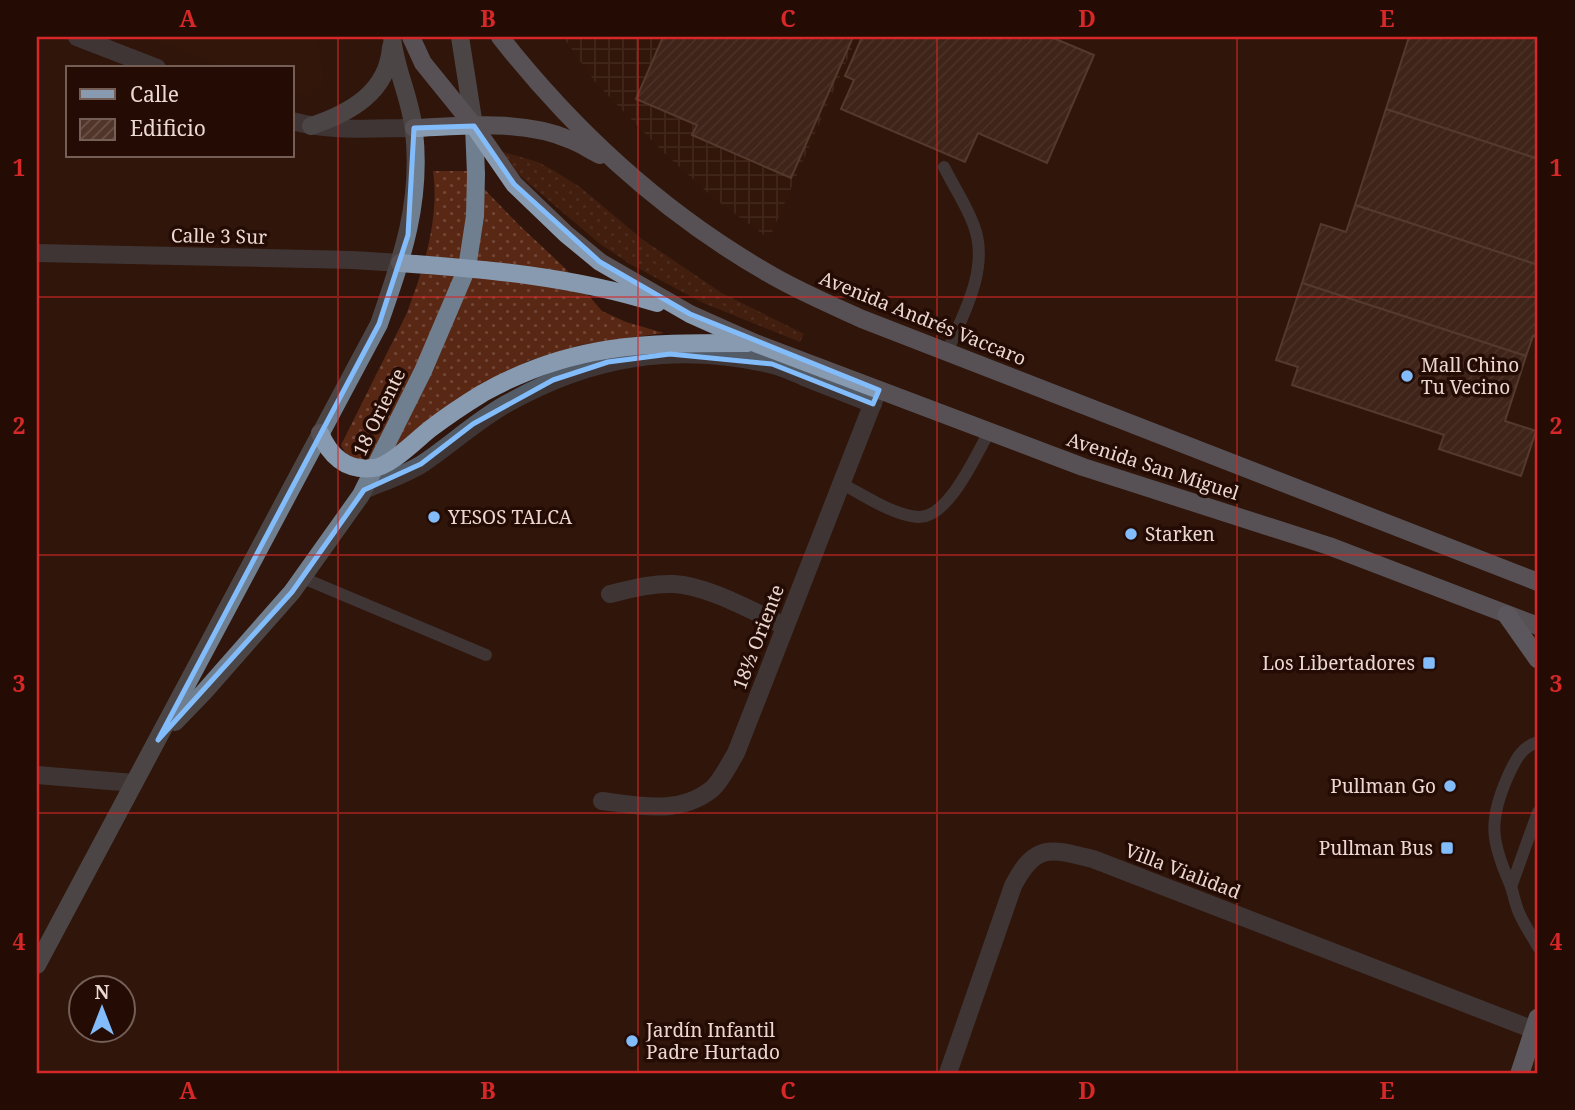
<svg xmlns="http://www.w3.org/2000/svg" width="1575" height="1110" font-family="'Noto Serif',serif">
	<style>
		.built { fill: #38180b }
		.industrial { fill: url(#industrial-grid) }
		.grass { fill: url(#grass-dots) }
		.building { fill: url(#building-hatch); stroke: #846458; stroke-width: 2 }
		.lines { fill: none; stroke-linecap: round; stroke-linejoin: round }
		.service { stroke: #525b66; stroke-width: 12 }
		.minor { stroke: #525b66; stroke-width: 18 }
		.tertiary { stroke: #525b66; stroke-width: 18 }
		.secondary { stroke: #707f8f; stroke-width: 18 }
		.primary { stroke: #879ab0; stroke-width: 18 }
		.trunk { stroke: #92a6be; stroke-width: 19 }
		.marked { fill: none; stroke: #83bcfb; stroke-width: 5; stroke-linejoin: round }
		.grid { fill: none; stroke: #d62828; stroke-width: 2; stroke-opacity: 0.55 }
		.poi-dot { fill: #83bcfb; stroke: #240c04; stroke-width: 2.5 }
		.labels { text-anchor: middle; stroke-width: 7; stroke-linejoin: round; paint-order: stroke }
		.street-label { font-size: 19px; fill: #ebd8d1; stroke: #240c04 }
		.poi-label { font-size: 19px; fill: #ebd8d1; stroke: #240c04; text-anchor: start }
		.neatline { fill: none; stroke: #d62828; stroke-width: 2.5 }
		.grid-label { font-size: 23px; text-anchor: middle; font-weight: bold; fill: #d62828 }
	</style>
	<defs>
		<pattern id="industrial-grid" width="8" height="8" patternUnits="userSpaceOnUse" patternTransform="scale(1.75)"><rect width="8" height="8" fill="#38180b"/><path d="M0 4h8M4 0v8" fill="none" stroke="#55392e"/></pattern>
		<pattern id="grass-dots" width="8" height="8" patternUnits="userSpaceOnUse" patternTransform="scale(1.75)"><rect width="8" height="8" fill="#592815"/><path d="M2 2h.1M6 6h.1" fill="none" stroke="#714636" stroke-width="1.8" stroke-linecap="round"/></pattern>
		<pattern id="building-hatch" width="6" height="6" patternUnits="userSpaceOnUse" patternTransform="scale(1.75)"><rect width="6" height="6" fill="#52352a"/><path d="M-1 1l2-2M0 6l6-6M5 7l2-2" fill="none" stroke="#6b5248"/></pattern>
	</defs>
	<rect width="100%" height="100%" fill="#2f150b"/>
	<polygon class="built" points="145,37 318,37 324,83 308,96 292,91 292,68 231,68"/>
	<polygon class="industrial" points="563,37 857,37 769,239 715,199 663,152 595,82"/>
	<g class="grass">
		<polygon points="500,151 538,162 553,170 580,187 642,239 722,293 804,334 800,342 703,303 630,264 600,244 519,175"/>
		<path d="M 433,171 L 467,171 L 519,225 L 564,267 L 602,311 L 626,322 L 664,333 L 580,345 L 528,361 L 480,387 L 383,461 L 356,459 L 347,456 L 341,445 L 406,315 C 423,271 440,219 433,171 Z"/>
	</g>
	<g class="building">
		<polygon points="663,37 853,37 791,178 692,135 697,125 636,99"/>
		<polygon points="862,37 1051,37 1094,55 1047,163 978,133 965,162 841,109 854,80 845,76"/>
		<polygon points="1409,37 1538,37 1538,159 1386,109"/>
		<polygon points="1386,109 1538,159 1538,265 1355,205"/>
		<polygon points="1355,205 1538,265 1538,337 1533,336 1526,356 1302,283 1321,224 1346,232"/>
		<polygon points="1302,283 1526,356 1505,421 1536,431 1521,476 1439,449 1444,435 1292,385 1298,367 1276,360"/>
	</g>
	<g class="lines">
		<g class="service">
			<path d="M 944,167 C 954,187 967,206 974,226 C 990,268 963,315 947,352"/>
			<path d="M 842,484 C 864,495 892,515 918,517 C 948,519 976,455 989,432"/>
			<polyline points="303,578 486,655"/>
			<path d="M 1538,742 C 1521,747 1515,761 1508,776 C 1488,821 1491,841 1510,884 C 1514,894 1515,905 1520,915 C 1525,926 1532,936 1538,947"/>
			<polyline points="1511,887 1538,812"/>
		</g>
		<g class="minor">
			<polyline points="77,37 157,68"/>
			<path d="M 292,121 C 332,132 373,128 414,128"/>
			<path d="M 364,490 C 383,482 404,475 422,464 C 452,444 477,420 508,403 C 592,356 675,343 769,364 C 781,366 793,372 804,377 C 827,386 850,395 873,404"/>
			<path d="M 610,594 C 631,589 653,583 674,584 C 709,586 753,612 785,626"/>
			<path d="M 602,801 C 639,806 680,815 712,789 C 722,780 729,764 736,753 L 876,395"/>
			<path d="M 948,1073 L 1013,886 C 1035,843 1050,848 1093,859 L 1534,1030"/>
		</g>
		<g class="tertiary">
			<polyline points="37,253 353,260 400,263"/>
			<polyline points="37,775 134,783"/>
		</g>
		<g class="secondary">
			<path d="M 311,126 C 350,113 388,92 391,47"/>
			<polyline points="175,722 204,692 292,592 361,495 423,371 467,268 475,216 476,174 474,126 460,37"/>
			<path d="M 37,965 L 379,324 C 402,258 422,202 414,131 C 411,99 395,69 392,37"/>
		</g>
		<g class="primary">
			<polyline points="411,37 423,63 474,126 514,184 566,234 600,262 690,314 755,343 1083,467 1329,546 1538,626"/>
			<path d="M 500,37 C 574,131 662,212 766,272 C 796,290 829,304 862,319 L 1538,582"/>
			<path d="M 414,128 C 464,126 523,119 571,140 C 581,144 590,150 600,155"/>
			<path d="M 400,263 C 487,269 574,277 657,303"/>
			<path d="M 320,433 C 330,456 346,471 373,468 C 390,467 416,440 430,429 C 447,416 465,404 483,393 C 574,342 648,343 748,343"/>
		</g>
		<g class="trunk">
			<polyline points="1507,615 1538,659"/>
			<polyline points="1520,1073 1538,1018"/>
		</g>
	</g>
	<path d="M0 0H1575V1110H0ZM 474,126 L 514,184 L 600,262 L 690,314 L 879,390 L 873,404 L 772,364 L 670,354 L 608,362 L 553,380 L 473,424 L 421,464 L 364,490 L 292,592 L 158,740 L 379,324 L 408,235 L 414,128 Z" fill="#2f150b" fill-opacity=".55" fill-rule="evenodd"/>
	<path class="marked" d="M 474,126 L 514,184 L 600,262 L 690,314 L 879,390 L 873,404 L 772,364 L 670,354 L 608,362 L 553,380 L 473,424 L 421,464 L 364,490 L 292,592 L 158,740 L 379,324 L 408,235 L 414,128 Z"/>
	<path class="grid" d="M 338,37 L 338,1073M 638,37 L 638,1073M 937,37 L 937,1073M 1237,37 L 1237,1073M 37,297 L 1538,297M 37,555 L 1538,555M 37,813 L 1538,813"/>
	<g class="poi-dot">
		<circle cx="1407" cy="376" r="7"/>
		<circle cx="434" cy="517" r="7"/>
		<circle cx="1131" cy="534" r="7"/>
		<rect x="1422" y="656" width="14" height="14" rx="3.5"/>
		<circle cx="1450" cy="786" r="7"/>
		<rect x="1440" y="841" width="14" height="14" rx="3.5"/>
		<circle cx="632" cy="1041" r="7"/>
	</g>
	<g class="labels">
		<g class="street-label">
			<text transform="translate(219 236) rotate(1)" y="7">Calle 3 Sur</text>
			<text transform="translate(923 318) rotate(22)" y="7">Avenida Andrés Vaccaro</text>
			<text transform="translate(379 412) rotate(-64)" y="7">18 Oriente</text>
			<text transform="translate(1153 466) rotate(18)" y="7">Avenida San Miguel</text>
			<text transform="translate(758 637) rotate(-69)" y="7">18½ Oriente</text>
			<text transform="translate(1183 871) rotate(21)" y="7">Villa Vialidad</text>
		</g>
		<g class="poi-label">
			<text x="1421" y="372">Mall Chino<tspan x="1421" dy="22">Tu Vecino</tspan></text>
			<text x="448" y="524">YESOS TALCA</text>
			<text x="1145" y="541">Starken</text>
			<text x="1415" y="670" text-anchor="end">Los Libertadores</text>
			<text x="1436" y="793" text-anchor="end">Pullman Go</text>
			<text x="1433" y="855" text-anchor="end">Pullman Bus</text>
			<text x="646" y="1037">Jardín Infantil<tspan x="646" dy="22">Padre Hurtado</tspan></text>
		</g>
	</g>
	<rect width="1575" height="1110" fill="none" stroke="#240c04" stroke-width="77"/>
	<rect x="66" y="66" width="228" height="91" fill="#240c04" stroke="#745e56" stroke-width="2"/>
	<rect x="80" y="89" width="35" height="10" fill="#879ab0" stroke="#745e56" stroke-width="2"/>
	<text x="130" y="102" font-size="21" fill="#ebd8d1">Calle</text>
	<rect x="80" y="119" width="35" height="21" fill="url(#building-hatch)" stroke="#745e56" stroke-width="2"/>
	<text x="130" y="136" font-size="21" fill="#ebd8d1">Edificio</text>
	<g transform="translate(102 1009)"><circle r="33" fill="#240c04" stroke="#745e56" stroke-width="2"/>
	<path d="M0-5L12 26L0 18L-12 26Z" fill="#83bcfb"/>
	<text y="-10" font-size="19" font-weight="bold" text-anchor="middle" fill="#ebd8d1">N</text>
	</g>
	<rect x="38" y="38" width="1498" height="1034" class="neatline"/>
	<g class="grid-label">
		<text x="188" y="27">A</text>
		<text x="488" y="27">B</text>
		<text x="788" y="27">C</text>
		<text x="1087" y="27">D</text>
		<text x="1387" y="27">E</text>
		<text x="19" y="176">1</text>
		<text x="1556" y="176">1</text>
		<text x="19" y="434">2</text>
		<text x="1556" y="434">2</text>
		<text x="19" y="692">3</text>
		<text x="1556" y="692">3</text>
		<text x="19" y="950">4</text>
		<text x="1556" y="950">4</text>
		<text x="188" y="1099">A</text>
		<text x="488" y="1099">B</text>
		<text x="788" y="1099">C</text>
		<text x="1087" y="1099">D</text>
		<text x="1387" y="1099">E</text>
	</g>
</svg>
